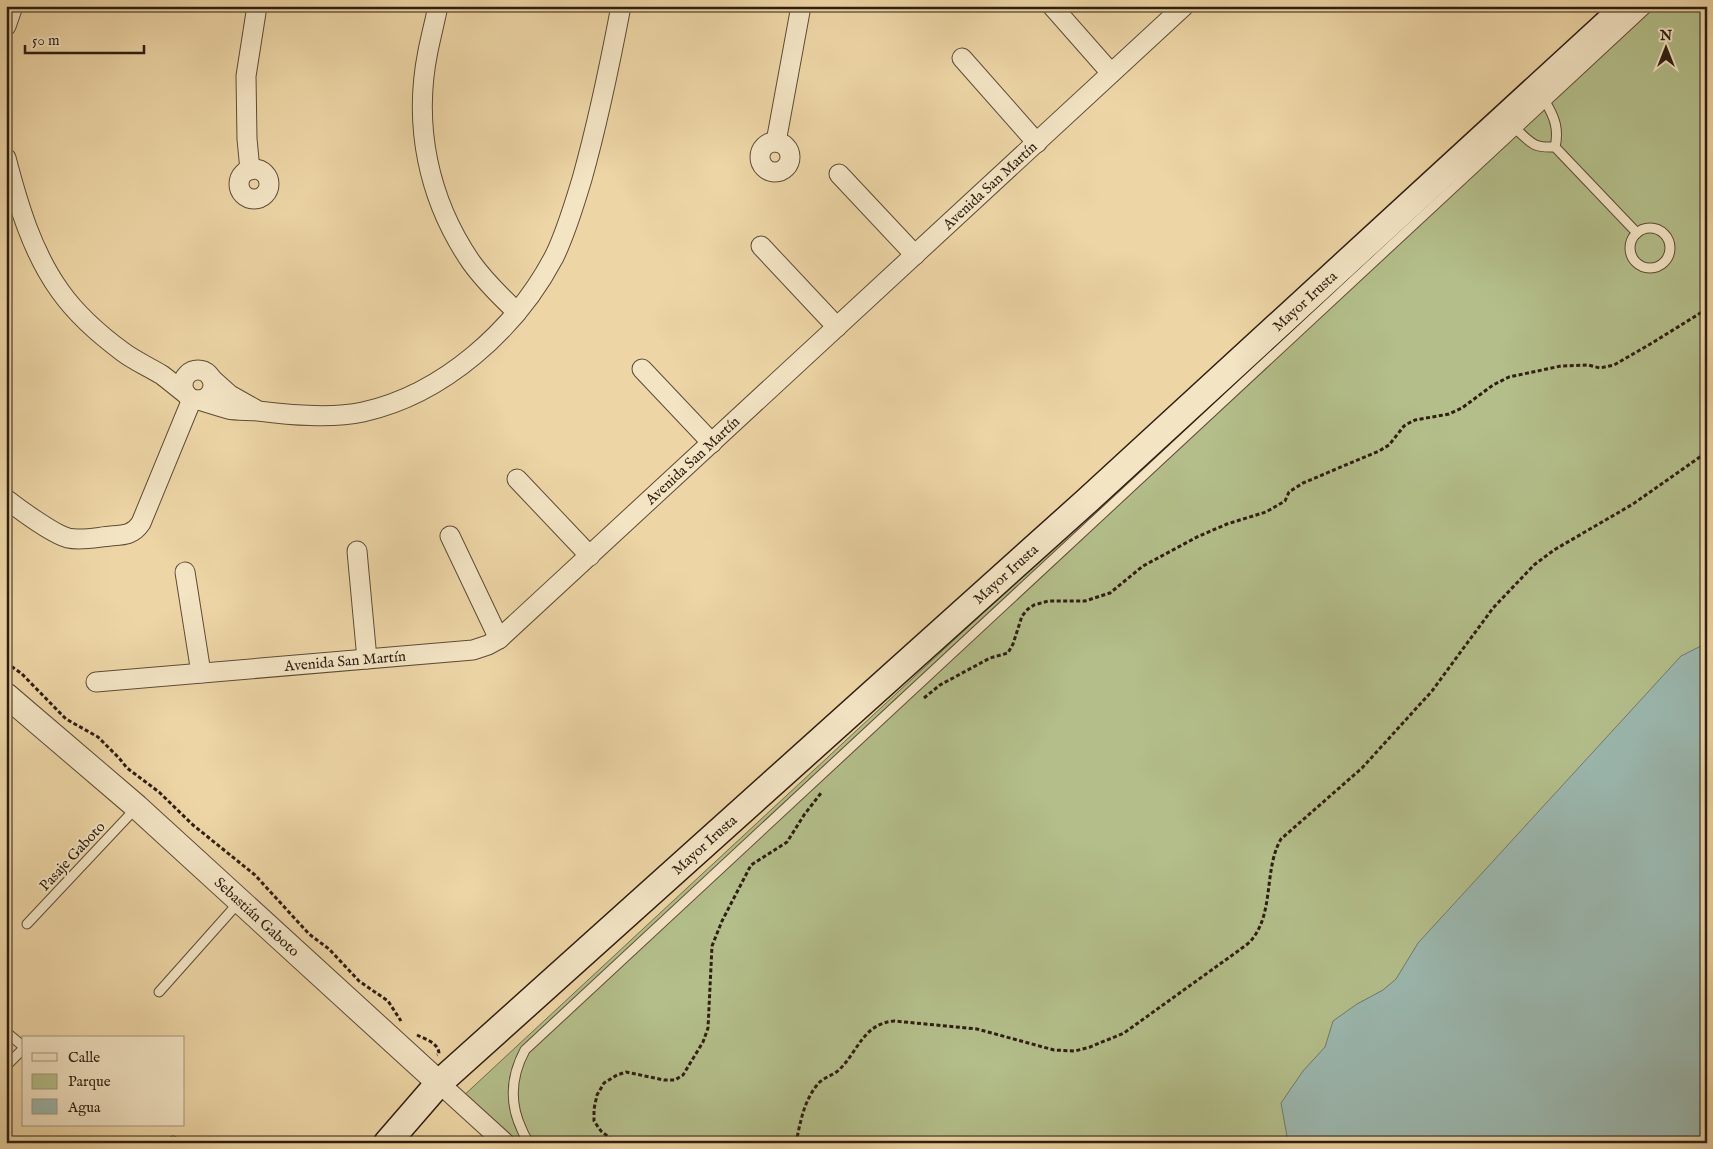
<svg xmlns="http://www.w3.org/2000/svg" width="1713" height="1149" font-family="'IM FELL English',serif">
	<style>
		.green { fill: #b3be8a; stroke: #716e4e }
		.water { fill: #9bb7ae; stroke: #707a6f }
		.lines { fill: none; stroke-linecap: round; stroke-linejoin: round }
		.service-casing { stroke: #5e4c36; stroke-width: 11 }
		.minor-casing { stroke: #5e4c36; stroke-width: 21 }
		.tertiary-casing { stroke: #5e4c36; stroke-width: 26 }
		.secondary-casing { stroke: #2f1e11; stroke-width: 29 }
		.path { stroke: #2f1e11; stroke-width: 3; stroke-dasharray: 4 2.5; stroke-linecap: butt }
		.service { stroke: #f3e4c4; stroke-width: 9 }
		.minor { stroke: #f3e4c4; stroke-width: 19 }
		.tertiary { stroke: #f3e4c4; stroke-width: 24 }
		.secondary { stroke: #f3e4c4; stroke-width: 26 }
		.labels { text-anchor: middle; stroke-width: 4; stroke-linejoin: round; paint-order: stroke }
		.street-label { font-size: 15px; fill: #2f1e11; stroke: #f3e4c4 }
	</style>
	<rect width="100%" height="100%" fill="#edd5a5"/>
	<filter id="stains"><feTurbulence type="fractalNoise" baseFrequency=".004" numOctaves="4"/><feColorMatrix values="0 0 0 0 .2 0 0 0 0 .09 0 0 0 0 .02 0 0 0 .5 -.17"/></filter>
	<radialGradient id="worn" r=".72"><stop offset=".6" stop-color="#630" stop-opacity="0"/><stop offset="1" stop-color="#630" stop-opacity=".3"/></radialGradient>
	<polygon class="green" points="1636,6 1707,6 1707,1143 510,1143 460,1099"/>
	<path class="water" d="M 1707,643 L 1707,1143 L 1379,1143 C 1349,1138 1318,1148 1288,1142 L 1281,1103 L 1303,1071 L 1325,1047 L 1333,1021 L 1357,1004 L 1383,990 L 1396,979 L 1418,943 L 1681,656 Z"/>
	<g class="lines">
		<defs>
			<g id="service">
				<path d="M 1546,103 C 1555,118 1559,130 1555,147"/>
				<path d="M 1517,130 C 1532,144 1534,148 1555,147 L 1637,233"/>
				<circle cx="1650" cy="248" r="20"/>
				<polyline points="27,924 137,807"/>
				<polyline points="159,992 240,901"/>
				<polyline points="6,1032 24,1047"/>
				<polyline points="6,1066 24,1048"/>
				<polyline points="171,1143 173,1141 175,1143"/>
				<path d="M 530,1143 C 526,1139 524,1135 522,1130 C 509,1103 511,1076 525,1050 L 1649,6"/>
			</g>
			<g id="minor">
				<path d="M 438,6 C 435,21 431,36 428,51 C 413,125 428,199 471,262 C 484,280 501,297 517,312"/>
				<polyline points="1052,6 1111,73"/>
				<polyline points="6,26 13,6"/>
				<polyline points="962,58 1037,143"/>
				<polyline points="776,142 801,6"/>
				<circle cx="775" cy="157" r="15"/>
				<path d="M 6,158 C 18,204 32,252 60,291 C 77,315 100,335 123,352 C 135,361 149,367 162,375 C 170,381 178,388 186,394"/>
				<circle cx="254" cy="184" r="15"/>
				<polyline points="250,170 247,139 246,76 257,6"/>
				<polyline points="839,174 915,255"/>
				<polyline points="761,246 837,327"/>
				<polyline points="642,369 712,443"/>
				<circle cx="198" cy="385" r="15"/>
				<polyline points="211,378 230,395 255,409"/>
				<path d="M 199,400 C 208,403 218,406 228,409 C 237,411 248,410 258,411 C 290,415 331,419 363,412 C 444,394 516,329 554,257 C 566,233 574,205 582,179 C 598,122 610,64 621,6"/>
				<polyline points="517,479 590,556"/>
				<path d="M 6,499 C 19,509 53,534 68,538 C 81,541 98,537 111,536 C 124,535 133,535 141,523 L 192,399"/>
				<polyline points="450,536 499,639"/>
				<polyline points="357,551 367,659"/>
				<polyline points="185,572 201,673"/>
				<path id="s1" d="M 96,682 L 473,650 L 488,645 L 499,639 L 1184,6"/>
				<polyline points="439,1083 505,1143"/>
			</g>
			<g id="tertiary">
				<path id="s2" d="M 6,695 L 137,807 L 439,1083"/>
			</g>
			<g id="secondary">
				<path id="s3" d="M 387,1143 L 439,1083 L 1089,499 L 1626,6"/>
			</g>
		</defs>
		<use href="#service" class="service-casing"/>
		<use href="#minor" class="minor-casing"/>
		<use href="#tertiary" class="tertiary-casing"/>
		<use href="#secondary" class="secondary-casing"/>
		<g class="path">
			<polyline points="6,663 21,673 66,719 98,737 119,758 127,768 159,792 193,825 255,875 309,934 329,949 359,981 388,1001 401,1021"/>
			<polyline points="924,698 940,685 990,658 1008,653 1013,644 1022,616 1028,609 1034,605 1048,601 1085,601 1110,593 1143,566 1197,537 1227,524 1266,512 1285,501 1289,492 1303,483 1379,451 1389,445 1404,426 1409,423 1415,420 1449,414 1462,408 1493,385 1509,377 1561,366 1588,365 1600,368 1614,365 1652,343 1707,309"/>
			<path d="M 417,1035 C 425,1039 439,1043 439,1054 L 437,1055"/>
			<polyline points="709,1143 696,1139 668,1143 624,1142 610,1138 601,1131 594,1121 594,1109 597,1095 604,1083 617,1075 626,1072 664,1080 675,1080 683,1075 703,1042 708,1028 712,946 722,921 751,865 787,842 804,815 821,793"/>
			<path d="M 796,1143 C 800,1123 804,1101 817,1085 C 822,1078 832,1076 839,1070 C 859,1050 863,1024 894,1021 L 977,1029 L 1054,1050 L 1075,1051 L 1090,1047 L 1124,1033 L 1238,951 C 1243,947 1250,943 1253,938 C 1274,911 1264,868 1281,839 L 1362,768 L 1432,691 L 1493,608 L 1534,565 L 1554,550 L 1633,504 L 1707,452"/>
		</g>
		<use href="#service" class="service"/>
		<use href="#minor" class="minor"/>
		<use href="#tertiary" class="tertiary"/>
		<use href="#secondary" class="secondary"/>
	</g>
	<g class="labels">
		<g class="street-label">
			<text dy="5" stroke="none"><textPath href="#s1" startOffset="1075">Avenida San Martín</textPath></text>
			<text dy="5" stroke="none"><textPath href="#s3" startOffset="1246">Mayor Irusta</textPath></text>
			<text dy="5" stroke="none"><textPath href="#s1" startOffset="670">Avenida San Martín</textPath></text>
			<text dy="5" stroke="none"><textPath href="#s3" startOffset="841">Mayor Irusta</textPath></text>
			<text dy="5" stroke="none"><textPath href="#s1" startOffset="250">Avenida San Martín</textPath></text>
			<text dy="5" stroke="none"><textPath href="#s3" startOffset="436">Mayor Irusta</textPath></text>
			<text transform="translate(72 856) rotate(-47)" y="5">Pasaje Gaboto</text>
			<text dy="5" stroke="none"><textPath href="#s2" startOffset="335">Sebastián Gaboto</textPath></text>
		</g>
	</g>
	<rect width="1713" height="1149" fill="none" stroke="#edd5a5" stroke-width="25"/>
	<rect x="8" y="8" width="1698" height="1134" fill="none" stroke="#2f1e11" stroke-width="2.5"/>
	<rect x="12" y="12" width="1688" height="1124" fill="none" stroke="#2f1e11"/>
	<rect x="22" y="1036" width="162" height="90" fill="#f3e4c4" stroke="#a5957c"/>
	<rect x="32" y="1053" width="25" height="8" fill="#f3e4c4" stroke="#a5957c"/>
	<text x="68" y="1062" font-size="15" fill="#2f1e11">Calle</text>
	<rect x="32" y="1074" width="25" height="15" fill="#b3be8a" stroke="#a5957c"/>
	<text x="68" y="1086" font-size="15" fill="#2f1e11">Parque</text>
	<rect x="32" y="1099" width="25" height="15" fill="#9bb7ae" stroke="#a5957c"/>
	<text x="68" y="1112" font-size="15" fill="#2f1e11">Agua</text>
	<g transform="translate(1666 48)" stroke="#f3e4c4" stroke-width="4" paint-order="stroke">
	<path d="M0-4L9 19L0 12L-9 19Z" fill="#2f1e11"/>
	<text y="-8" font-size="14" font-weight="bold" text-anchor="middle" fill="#2f1e11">N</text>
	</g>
	<path d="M25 45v8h119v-8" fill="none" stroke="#2f1e11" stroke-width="2.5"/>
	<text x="32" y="45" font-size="15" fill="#2f1e11" stroke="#f3e4c4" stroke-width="4" paint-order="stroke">50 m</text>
	<rect width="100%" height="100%" filter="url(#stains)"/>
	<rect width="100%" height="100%" fill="url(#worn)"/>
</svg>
